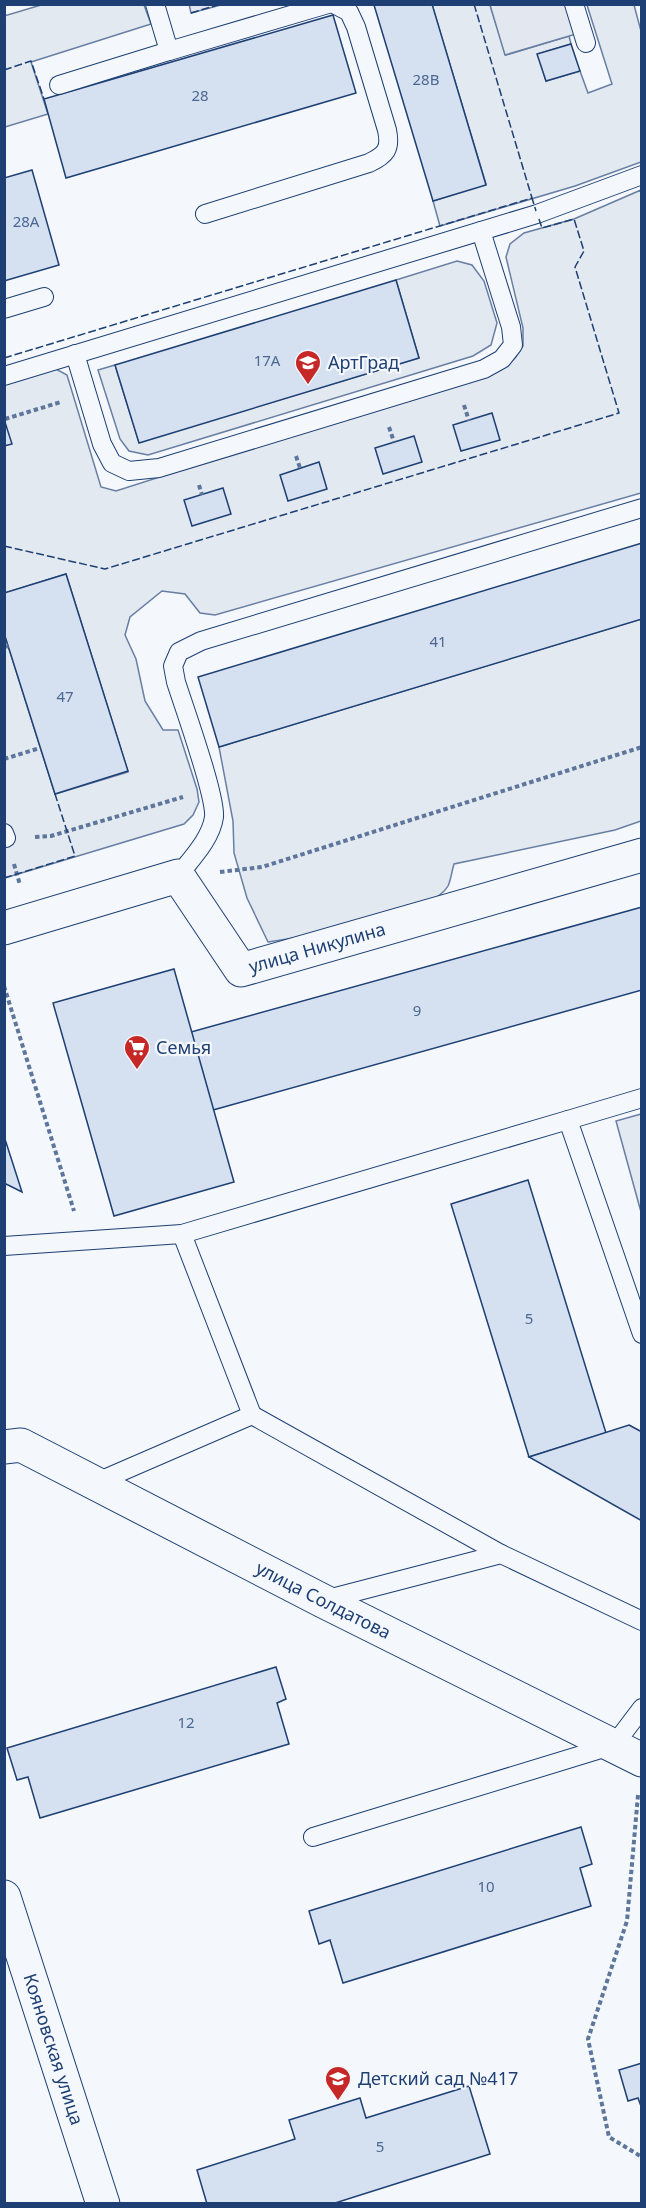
<svg xmlns="http://www.w3.org/2000/svg" width="646" height="2208" font-family="'Noto Sans',sans-serif">
	<style>
		.green { fill: #e3e9f0; stroke: #687fa3; stroke-width: 1.5 }
		.parking { fill: #e3e8f0; stroke: #687fa3; stroke-width: 1.5 }
		.building { fill: #d5e0f0; stroke: #1d3f73; stroke-width: 1.5 }
		.lines { fill: none; stroke-linecap: round; stroke-linejoin: round }
		.service-casing { stroke: #1d3f73; stroke-width: 20 }
		.minor-casing { stroke: #1d3f73; stroke-width: 35 }
		.path { stroke: #5e769c; stroke-width: 4; stroke-dasharray: 4.5 3; stroke-linecap: butt }
		.service { stroke: #f4f7fb; stroke-width: 18 }
		.minor { stroke: #f4f7fb; stroke-width: 33 }
		.fence { stroke: #1d3f73; stroke-width: 1.5; stroke-dasharray: 8 3; stroke-linecap: butt }
		.labels { text-anchor: middle; stroke-width: 4.5; stroke-linejoin: round; paint-order: stroke }
		.number-label { font-size: 15px; fill: #4b6792 }
		.poi-label { font-size: 18px; fill: #1d3f73; stroke: #f4f7fb; text-anchor: start }
		.street-label { font-size: 18px; fill: #1d3f73; stroke: #f4f7fb }
	</style>
	<rect width="100%" height="100%" fill="#f4f7fb"/>
	<g class="green">
		<polygon points="41,5 144,5 151,24 31,62 48,114 5,127 4,16"/>
		<polygon points="432,5 490,5 506,55 569,36 571,44 538,54 546,81 580,71 588,93 612,84 587,5 634,5 641,31 641,162 575,186 440,226 433,201 486,184"/>
		<polygon points="641,190 641,493 215,615 200,613 185,594 162,591 130,617 125,635 136,659 145,701 163,730 178,730 197,789 199,802 193,815 184,824 5,878 4,633 55,794 128,772 66,574 5,593 5,384 56,369 67,375 101,487 116,491 504,367 515,358 523,346 523,328 506,257 510,244 524,233 574,219"/>
		<polygon points="457,261 472,265 484,281 497,323 491,345 473,356 148,455 129,451 120,439 98,370 115,365 139,442 419,358 396,280"/>
		<path d="M 641,619 L 641,821 L 615,830 L 454,864 C 452,870 451,880 448,886 C 432,916 302,937 268,942 L 247,898 L 234,853 L 233,821 L 219,747 Z"/>
		<polygon points="641,1114 642,1114 641,1212 616,1121"/>
	</g>
	<g class="parking">
		<polygon points="189,4 221,4 221,5 191,13"/>
		<polygon points="490,5 567,5 576,34 505,55"/>
	</g>
	<g class="building">
		<polygon points="432,4 486,185 433,201 374,5"/>
		<polygon points="333,15 356,93 66,178 44,99"/>
		<polygon points="571,44 580,71 546,81 537,54"/>
		<polygon points="32,170 59,265 4,281 4,178"/>
		<polygon points="396,280 419,358 139,443 115,365"/>
		<polygon points="492,413 500,440 461,451 453,425"/>
		<polygon points="4,419 12,444 4,446"/>
		<polygon points="414,436 422,462 383,474 375,448"/>
		<polygon points="319,462 327,489 288,501 280,475"/>
		<polygon points="223,488 231,514 192,526 184,500"/>
		<polygon points="642,543 642,619 219,747 198,677"/>
		<polygon points="66,574 128,771 55,794 4,633 4,593"/>
		<polygon points="642,907 642,990 213,1110 191,1032"/>
		<polygon points="174,969 234,1182 114,1216 53,1003"/>
		<polygon points="4,1136 22,1192 4,1183"/>
		<polygon points="528,1180 606,1433 529,1457 451,1204"/>
		<polygon points="629,1425 642,1432 642,1521 529,1457"/>
		<polygon points="276,1667 286,1699 277,1703 289,1744 40,1818 28,1777 17,1780 7,1748"/>
		<polygon points="581,1827 592,1864 580,1868 591,1906 343,1983 330,1940 319,1944 309,1911"/>
		<polygon points="642,2063 642,2109 638,2098 628,2101 619,2070"/>
		<polygon points="469,2086 490,2154 332,2204 207,2204 197,2170 295,2139 289,2120 360,2098 366,2118"/>
	</g>
	<g class="lines">
		<defs>
			<g id="service">
				<polyline points="155,4 169,51 328,4"/>
				<polyline points="574,4 586,43"/>
				<polyline points="59,85 169,51"/>
				<path d="M 205,214 L 369,163 C 386,155 391,149 387,130 L 356,27 L 349,12 L 334,4"/>
				<polyline points="4,309 44,297"/>
				<polyline points="75,354 102,444 112,463 129,471 159,468 484,369 502,359 513,345 511,327 481,231"/>
				<polyline points="4,376 537,214 642,175"/>
				<polyline points="4,833 6,838"/>
				<path d="M 178,876 C 191,859 211,839 214,817 C 216,796 184,707 176,682 L 173,666 L 179,652 L 201,641 L 642,508"/>
				<polyline points="568,1120 642,1098"/>
				<polyline points="4,1246 182,1234"/>
				<polyline points="252,1415 501,1554"/>
				<polyline points="95,1483 252,1415 182,1234 568,1120 642,1334"/>
				<polyline points="324,1600 501,1554 642,1621"/>
				<polyline points="313,1837 614,1745 642,1708"/>
			</g>
			<g id="minor">
				<path id="s1" d="M 4,928 L 178,876 L 241,970 L 642,855"/>
				<path id="s2" d="M 4,1447 L 21,1445 L 323,1601 L 642,1760"/>
				<path id="s3" d="M 4,1897 L 103,2204"/>
			</g>
		</defs>
		<use href="#service" class="service-casing"/>
		<use href="#minor" class="minor-casing"/>
		<g class="path">
			<polyline points="464,405 469,421"/>
			<polyline points="5,419 61,402"/>
			<polyline points="389,427 394,442"/>
			<polyline points="296,456 300,468"/>
			<polyline points="199,485 202,495"/>
			<polyline points="4,647 9,646"/>
			<polyline points="4,759 40,748"/>
			<polyline points="35,837 51,836 183,797"/>
			<polyline points="14,864 20,885"/>
			<polyline points="220,872 262,867 642,747"/>
			<polyline points="4,986 74,1211"/>
			<polyline points="638,1795 627,1921 588,2039 609,2137 642,2157"/>
		</g>
		<use href="#service" class="service"/>
		<use href="#minor" class="minor"/>
		<g class="fence">
			<polyline points="474,4 532,198"/>
			<polyline points="191,13 221,4"/>
			<polyline points="4,70 31,61 44,99"/>
			<polyline points="4,358 532,198 536,211"/>
			<polyline points="4,546 105,569 619,413 575,267 584,251 574,219 542,228 539,219"/>
			<polyline points="4,878 75,856 55,794"/>
		</g>
	</g>
	<defs>
		<symbol id="school-pin" viewBox="-11 -11 22 30"><path d="M0 17L-7.5 6A9.5 9.5 0 1 1 7.5 6Z" fill="#c62828" stroke="#f4f7fb"/><path d="M0-5L7-2L0 1L-7-2ZM-4 1L0 2.5L4 1V4Q0 6-4 4Z" fill="#fff"/></symbol>
		<symbol id="supermarket-pin" viewBox="-11 -11 22 30"><path d="M0 17L-7.5 6A9.5 9.5 0 1 1 7.5 6Z" fill="#c62828" stroke="#f4f7fb"/><path d="M-6-5.5h2.5l.6 2H6L4.5 2H-2.5L-4.4-4H-6ZM-1.5 3.2a1.3 1.3 0 1 0 .1 0ZM3 3.2a1.3 1.3 0 1 0 .1 0Z" fill="#fff"/></symbol>
	</defs>
	<g fill-rule="evenodd">
		<use href="#school-pin" x="293" y="348" width="30" height="40"/>
		<use href="#supermarket-pin" x="122" y="1033" width="30" height="40"/>
		<use href="#school-pin" x="323" y="2064" width="30" height="40"/>
	</g>
	<g class="labels">
		<g class="number-label">
			<text x="426" y="85">28В</text>
			<text x="200" y="101">28</text>
			<text x="26" y="227">28А</text>
			<text x="267" y="366">17А</text>
			<text x="438" y="647">41</text>
			<text x="65" y="702">47</text>
			<text x="417" y="1016">9</text>
			<text x="529" y="1324">5</text>
			<text x="186" y="1728">12</text>
			<text x="486" y="1892">10</text>
			<text x="380" y="2152">5</text>
		</g>
		<g class="poi-label">
			<text x="328" y="369">АртГрад</text>
			<text x="156" y="1054">Семья</text>
			<text x="358" y="2085">Детский сад №417</text>
		</g>
		<g class="street-label">
			<text dy="6" stroke="none"><textPath href="#s1" startOffset="374">улица Никулина</textPath></text>
			<text dy="6" stroke="none"><textPath href="#s2" startOffset="357">улица Солдатова</textPath></text>
			<text dy="6" stroke="none"><textPath href="#s3" startOffset="160">Кояновская улица</textPath></text>
		</g>
	</g>
	<rect width="646" height="2208" fill="none" stroke="#1d3f73" stroke-width="12"/>
</svg>
